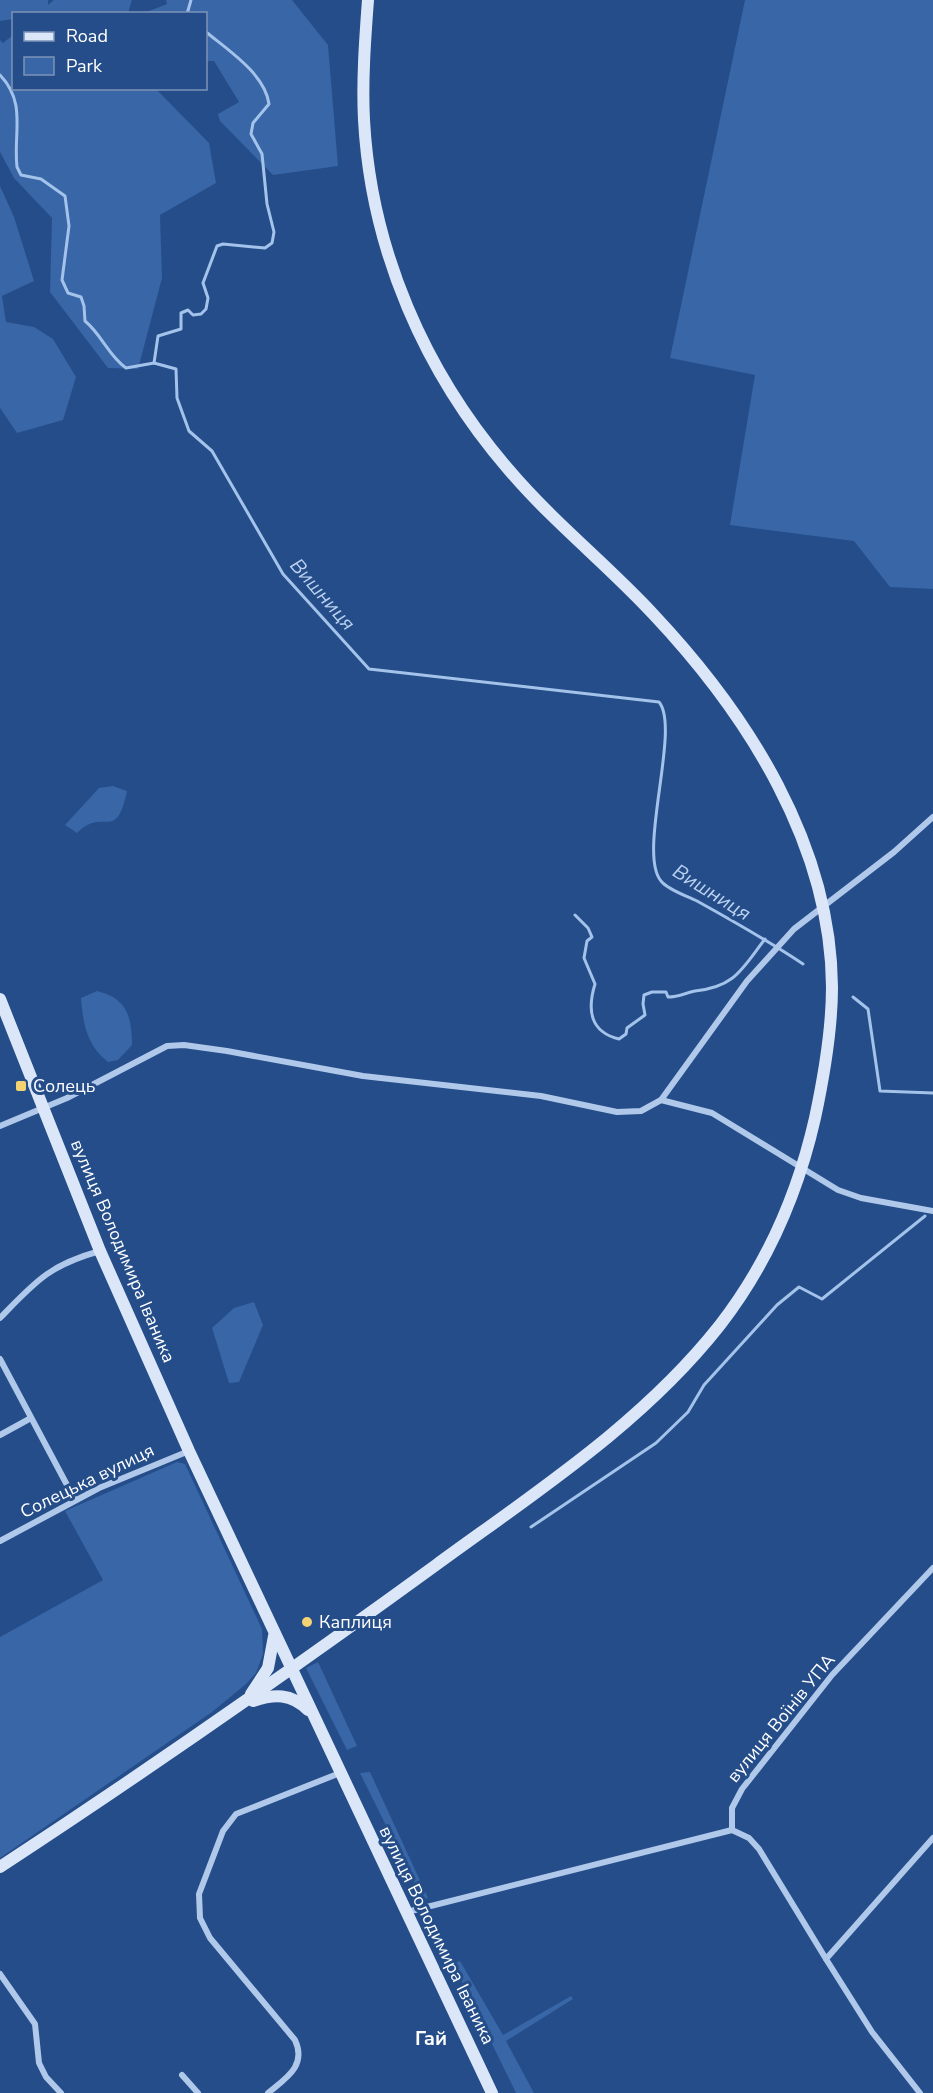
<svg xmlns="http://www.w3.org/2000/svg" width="933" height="2093" font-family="'Nunito Sans',sans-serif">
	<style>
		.green { fill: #3866a6 }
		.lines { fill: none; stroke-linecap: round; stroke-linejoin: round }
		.stream { stroke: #a4c3eb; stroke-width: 3 }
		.minor { stroke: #b0c8ea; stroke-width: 6 }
		.secondary { stroke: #dbe7f8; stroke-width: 12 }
		.poi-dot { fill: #f5d373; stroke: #244d89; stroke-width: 2 }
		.labels { text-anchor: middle; stroke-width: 6; stroke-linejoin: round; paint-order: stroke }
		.poi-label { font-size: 18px; fill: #fff; stroke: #244d89; text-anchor: start }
		.street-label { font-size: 18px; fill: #fff; stroke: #244d89 }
		.water-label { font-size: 20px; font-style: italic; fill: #bcd2f1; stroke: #244d89 }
		.neighbourhood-label { font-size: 20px; font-weight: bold; fill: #fff; stroke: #244d89 }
	</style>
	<rect width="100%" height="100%" fill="#244d89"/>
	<g class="green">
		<polygon points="0,0 48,0 48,5 54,0 132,0 128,13 14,14 13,19 0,21"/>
		<polygon points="166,0 292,0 328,45 338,166 273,175 220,121 218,114 239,102 214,61 206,61 206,14 144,13 167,4"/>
		<polygon points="745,0 933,0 933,589 890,587 854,541 730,525 755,375 670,358"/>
		<polygon points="13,35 14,88 156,89 209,143 216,183 160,215 162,278 138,369 108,368 50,292 52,218 14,178 0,152 0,40 3,43"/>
		<polygon points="0,186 14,217 34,281 2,296 6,322 34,327 53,339 76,377 63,420 17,433 0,408"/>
		<path d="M 113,786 L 127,791 C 116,844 104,806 77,833 L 65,825 L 99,788 Z"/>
		<path d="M 97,991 C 127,998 132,1017 132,1045 L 118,1060 L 108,1062 C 87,1046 83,1024 81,998 Z"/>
		<polygon points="254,1302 263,1325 239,1382 229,1383 212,1328 234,1308"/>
		<polygon points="177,1462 185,1464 262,1629 263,1654 256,1673 246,1684 212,1712 0,1858 0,1637 103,1580 65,1511"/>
		<polygon points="318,1662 357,1746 347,1750 306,1668"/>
		<polygon points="370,1772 428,1898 423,1900 360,1773"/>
		<polygon points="460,1961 503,2035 571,1996 573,1999 506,2041 534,2093 516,2093 453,1964"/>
	</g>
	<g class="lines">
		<g class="stream">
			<polyline points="187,14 191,0"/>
			<path d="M 0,75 C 27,103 13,133 17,167 L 21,175 L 41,179 L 65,196 L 69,226 L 62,280 L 68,293 L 81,297 L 84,306 L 85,321 C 102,335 108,355 126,368 L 154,363 L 176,369 L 177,398 L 189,431 L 212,451 L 283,574 L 369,669 L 659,702 C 681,728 637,853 661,881 C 668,890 687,896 697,901 C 733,921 769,941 803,964"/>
			<path d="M 154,363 L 158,336 L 181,329 L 181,313 L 188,310 L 193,315 L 201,314 L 206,309 L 208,298 L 203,283 L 217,246 L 223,244 L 265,248 L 272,243 L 274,232 L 267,204 L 262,154 L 251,134 L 253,123 L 269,104 C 265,74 228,50 206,32"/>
			<path d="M 575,915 L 588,928 L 592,937 L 587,941 L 584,958 L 595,984 C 587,1010 590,1032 619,1039 L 626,1034 L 627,1028 L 645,1015 L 643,1004 L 644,995 L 652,992 L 666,992 L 668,997 C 679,997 685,993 695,991 C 735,987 742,969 765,939"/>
			<polyline points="853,997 868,1009 880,1091 933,1093"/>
			<polyline points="531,1527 656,1443 688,1412 704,1385 777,1305 799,1287 822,1299 925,1216"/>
		</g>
		<g class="minor">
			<polyline points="661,1100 712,1113 838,1190 861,1198 933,1211"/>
			<polyline points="0,1126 67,1098 167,1046 184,1045 227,1051 363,1076 541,1096 617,1112 641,1111 661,1100 747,981 794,929 894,852 933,817"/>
			<path d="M 0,1318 C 35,1282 49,1265 100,1251"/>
			<polyline points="0,1359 75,1500"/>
			<polyline points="0,1435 31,1418"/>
			<polyline points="0,1541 99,1488 189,1451"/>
			<polyline points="407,1912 732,1830"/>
			<polyline points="826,1959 759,1849 749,1838 732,1830 732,1808 742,1789 832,1675 933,1568"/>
			<polyline points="0,1974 35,2024 39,2063 46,2077 61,2093"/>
			<polyline points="182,2075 198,2093"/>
			<path d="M 268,2093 C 286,2078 307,2066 295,2040 L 210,1938 L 200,1918 L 199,1894 L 223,1831 L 236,1814 L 340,1773"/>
			<polyline points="920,2093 872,2032 826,1959 933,1838"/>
		</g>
		<g class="secondary">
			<polyline points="0,999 100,1251 189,1451 492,2093"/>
			<polyline points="251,1694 268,1668 274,1636"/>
			<path d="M 253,1701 C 274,1694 291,1693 308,1710"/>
			<path d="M 0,1867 C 148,1770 293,1669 436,1565 C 536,1492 643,1423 720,1325 C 768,1263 798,1193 815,1118 C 824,1076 832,1030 832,987 C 831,845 748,715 654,615 C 608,565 553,522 509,470 C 425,373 371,250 364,120 C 362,81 365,40 368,0"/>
		</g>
	</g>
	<g class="poi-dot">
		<rect x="15" y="1080" width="12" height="12" rx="3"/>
		<circle cx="307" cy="1622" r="6"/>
	</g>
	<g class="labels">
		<g class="poi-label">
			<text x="33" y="1092">Солець</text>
			<text x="319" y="1628">Каплиця</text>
		</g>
		<g class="street-label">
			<text transform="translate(123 1251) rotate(67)" y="6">вулиця Володимира Іваника</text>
			<text transform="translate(87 1481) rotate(-26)" y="6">Солецька вулиця</text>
			<text transform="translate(781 1718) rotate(-51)" y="6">вулиця Воїнів УПА</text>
			<text transform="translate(437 1935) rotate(64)" y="6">вулиця Володимира Іваника</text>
		</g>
		<g class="water-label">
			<text transform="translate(323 594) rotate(49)" y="7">Вишниця</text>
			<text transform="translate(712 892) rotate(32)" y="7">Вишниця</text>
		</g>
		<g class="neighbourhood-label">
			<text x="431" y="2045">Гай</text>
		</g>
	</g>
	<rect x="12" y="12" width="195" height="78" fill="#244d89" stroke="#7c94b8" stroke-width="1.5"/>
	<rect x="24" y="32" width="30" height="9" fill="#dbe7f8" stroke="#7c94b8" stroke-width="1.5"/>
	<text x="66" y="42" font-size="18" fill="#ffffff">Road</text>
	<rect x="24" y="57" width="30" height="18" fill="#3866a6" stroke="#7c94b8" stroke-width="1.5"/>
	<text x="66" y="72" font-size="18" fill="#ffffff">Park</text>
</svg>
